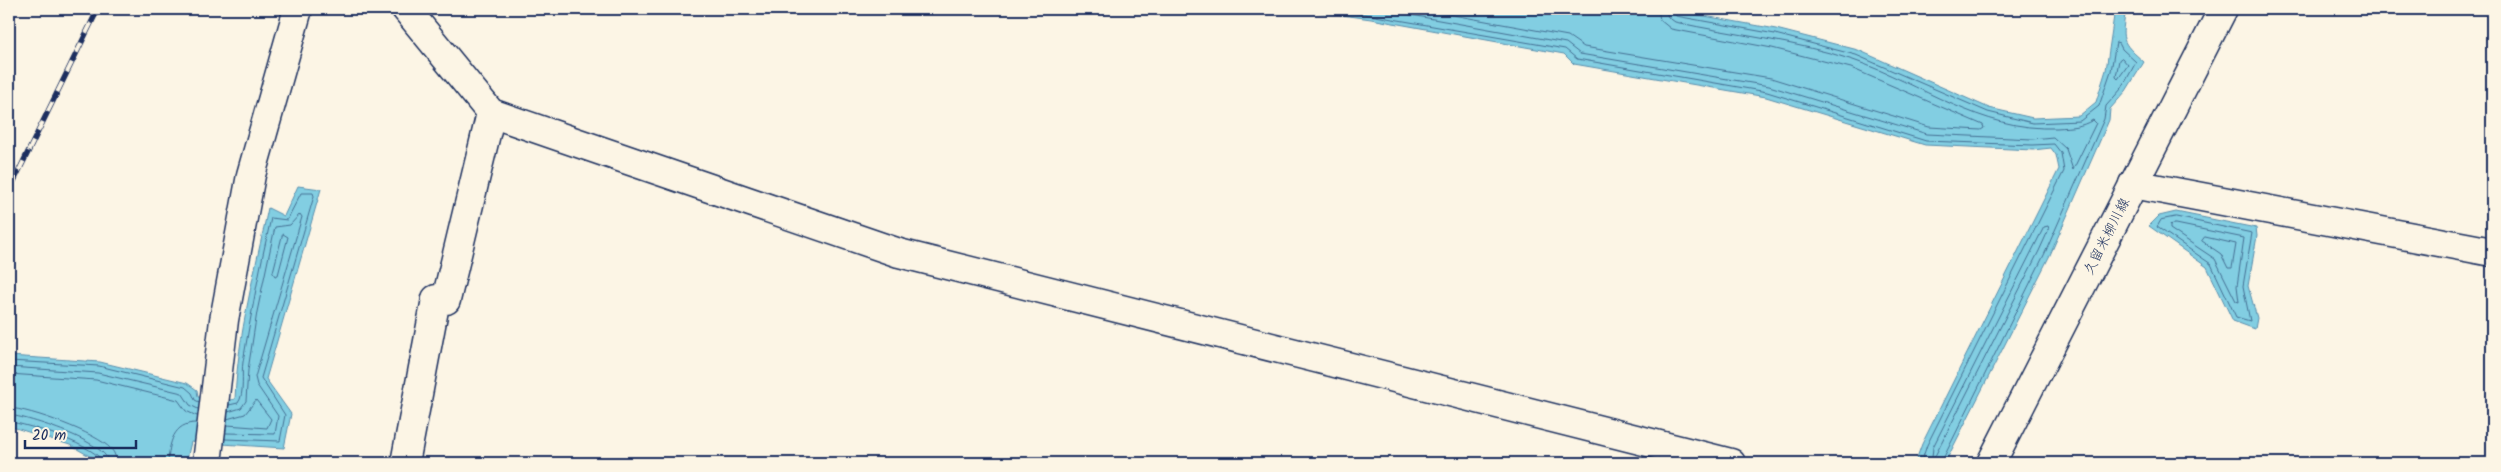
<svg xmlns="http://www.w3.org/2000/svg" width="2501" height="472" font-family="Kalam,'Klee One',sans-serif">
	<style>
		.water { fill: #82cee2; stroke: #598ead }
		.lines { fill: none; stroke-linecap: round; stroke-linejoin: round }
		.shore { stroke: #446f93; stroke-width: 1 }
		.street-casing { stroke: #1b2f5e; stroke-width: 31 }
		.primary-casing { stroke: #1b2f5e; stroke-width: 31 }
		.street { stroke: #fcf5e5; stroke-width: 28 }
		.primary { stroke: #fcf5e5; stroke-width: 28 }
		.rail-casing { stroke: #1b2f5e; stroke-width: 5.5 }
		.rail { stroke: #fcf5e5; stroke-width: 4; stroke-dasharray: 11; stroke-linecap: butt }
		.labels { text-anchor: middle; stroke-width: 5; stroke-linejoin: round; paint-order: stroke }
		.street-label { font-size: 14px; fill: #1b2f5e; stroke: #fcf5e5 }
	</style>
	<rect width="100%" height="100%" fill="#fcf5e5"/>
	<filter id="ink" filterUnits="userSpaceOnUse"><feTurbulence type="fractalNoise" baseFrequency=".02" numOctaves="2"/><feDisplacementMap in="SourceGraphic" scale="10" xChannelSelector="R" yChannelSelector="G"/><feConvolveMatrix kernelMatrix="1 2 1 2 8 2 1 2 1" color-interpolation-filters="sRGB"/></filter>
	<g filter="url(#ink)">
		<g class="water">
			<polygon points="1175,9 1249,9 1196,13"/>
			<path d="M 1299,9 L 1666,9 L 1776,29 L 1858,50 L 1989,108 L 2033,118 L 2079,116 L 2096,102 L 2106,70 L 2115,9 L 2126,9 C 2121,40 2120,41 2144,62 L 2126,91 L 2110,109 L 2109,120 L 2050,255 L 1945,463 L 1915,463 L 1922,444 L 2059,169 L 2056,155 L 2051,148 L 2033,150 L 1925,145 L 1766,97 L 1574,64 L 1564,54 L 1371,19 Z"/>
			<path d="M 298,186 L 321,189 L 266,379 L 291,414 L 284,448 L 191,442 L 186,463 L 102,463 L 70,445 L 9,426 L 9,356 L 100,362 L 187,383 L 197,390 L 198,397 L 230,400 L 235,399 C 238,334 255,271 268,208 L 284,216 Z"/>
			<polygon points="2176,212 2256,228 2257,236 2248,286 2257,318 2255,329 2233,321 2207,267 2149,226 2159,216"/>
		</g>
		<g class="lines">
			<g class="shore">
				<polyline points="1335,9 1565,49 1577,59 1767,92 1926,141 2032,145 2054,144 2061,153 2064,171 1927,445 1921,463"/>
				<path d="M 1378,9 L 1566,43 L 1580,54 L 1769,86 L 1927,134 L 2032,139 L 2053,137 L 2066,149 L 2073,170 L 2096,123 L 2093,120 C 2081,127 2072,127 2057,128 C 1979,131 1923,84 1853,60 C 1796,41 1734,35 1675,22 L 1668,17 L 1665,9"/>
				<polyline points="1420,9 1568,36 1584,47 1771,78 1929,127 1981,130 1984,128 1983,125 1851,68 1772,48 1671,29 1660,20 1658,9"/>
				<polyline points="1672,9 1676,16 1775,34 1856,55 1988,112 2033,123 2080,121 2099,106 2111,71 2116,42 2119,43 2122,49 2136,62 2122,88 2106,106 2104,119 2045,253 1941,463"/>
				<polygon points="2122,58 2128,65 2118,79 2116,77 2119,60"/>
				<polygon points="2176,217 2252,233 2243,286 2250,321 2236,317 2211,264 2157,227 2161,220"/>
				<polygon points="2176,224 2244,238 2237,286 2239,302 2236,301 2215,259 2170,229 2170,225"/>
				<polygon points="283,234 288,237 278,275 275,276 273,273"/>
				<polygon points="2205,237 2236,244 2232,268 2228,268 2221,254 2202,241"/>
				<polyline points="9,361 99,366 185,387 192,393 195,400 199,402"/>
				<polyline points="9,367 98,373 182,393 190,405 198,409"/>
				<polyline points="9,374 96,380 178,400 186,411 197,416"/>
				<path d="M 9,408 C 30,409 97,433 111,449 C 115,453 116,458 116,463"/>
				<path d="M 9,415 C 28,417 108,442 109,463"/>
				<path d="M 9,422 C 25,423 101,447 103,463"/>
				<polyline points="227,425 267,428 271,419 256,400 245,414 227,419"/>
				<polyline points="226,433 275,434 278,416 257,385 255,377 302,217 300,214 290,225 275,227 257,312 248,370 246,401 241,408 228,412"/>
				<path d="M 225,439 L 280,441 L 285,415 L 261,378 L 314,196 L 313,193 L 301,193 L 287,220 L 271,218 C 260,266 251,314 243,362 C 241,373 245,394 238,403 L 229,405"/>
				<path d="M 168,463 C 169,444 173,422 197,423"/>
				<polyline points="1928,463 1932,458 1933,447 2044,227 2048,226 2049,229 2039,251 1934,458 1935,463"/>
			</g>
			<defs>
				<g id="street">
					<polyline points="406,9 491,113 552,134 899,253 1731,463"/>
					<polyline points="2133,184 2492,252"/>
					<polyline points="207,463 224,320 251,175 298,9"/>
					<polyline points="405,463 436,299 446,300 491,113"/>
				</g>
				<polyline id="primary" points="1991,463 2223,9"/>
			</defs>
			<use href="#street" class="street-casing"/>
			<use href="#primary" class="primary-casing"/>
			<use href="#street" class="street"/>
			<use href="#primary" class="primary"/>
			<defs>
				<polyline id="rail" points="9,191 98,9"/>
			</defs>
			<use href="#rail" class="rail-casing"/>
			<use href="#rail" class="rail"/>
		</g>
	</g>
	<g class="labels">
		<g class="street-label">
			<text transform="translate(2106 236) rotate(-63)" y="5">久留米柳川線</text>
		</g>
	</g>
	<rect width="2501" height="472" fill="none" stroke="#fcf5e5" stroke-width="30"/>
	<rect x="15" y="15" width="2471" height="442" fill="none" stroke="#1b2f5e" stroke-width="2" filter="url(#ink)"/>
	<path d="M25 440v8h111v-8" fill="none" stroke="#1b2f5e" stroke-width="2.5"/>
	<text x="32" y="440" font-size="15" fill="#1b2f5e" stroke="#fcf5e5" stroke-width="4" paint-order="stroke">20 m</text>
</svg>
